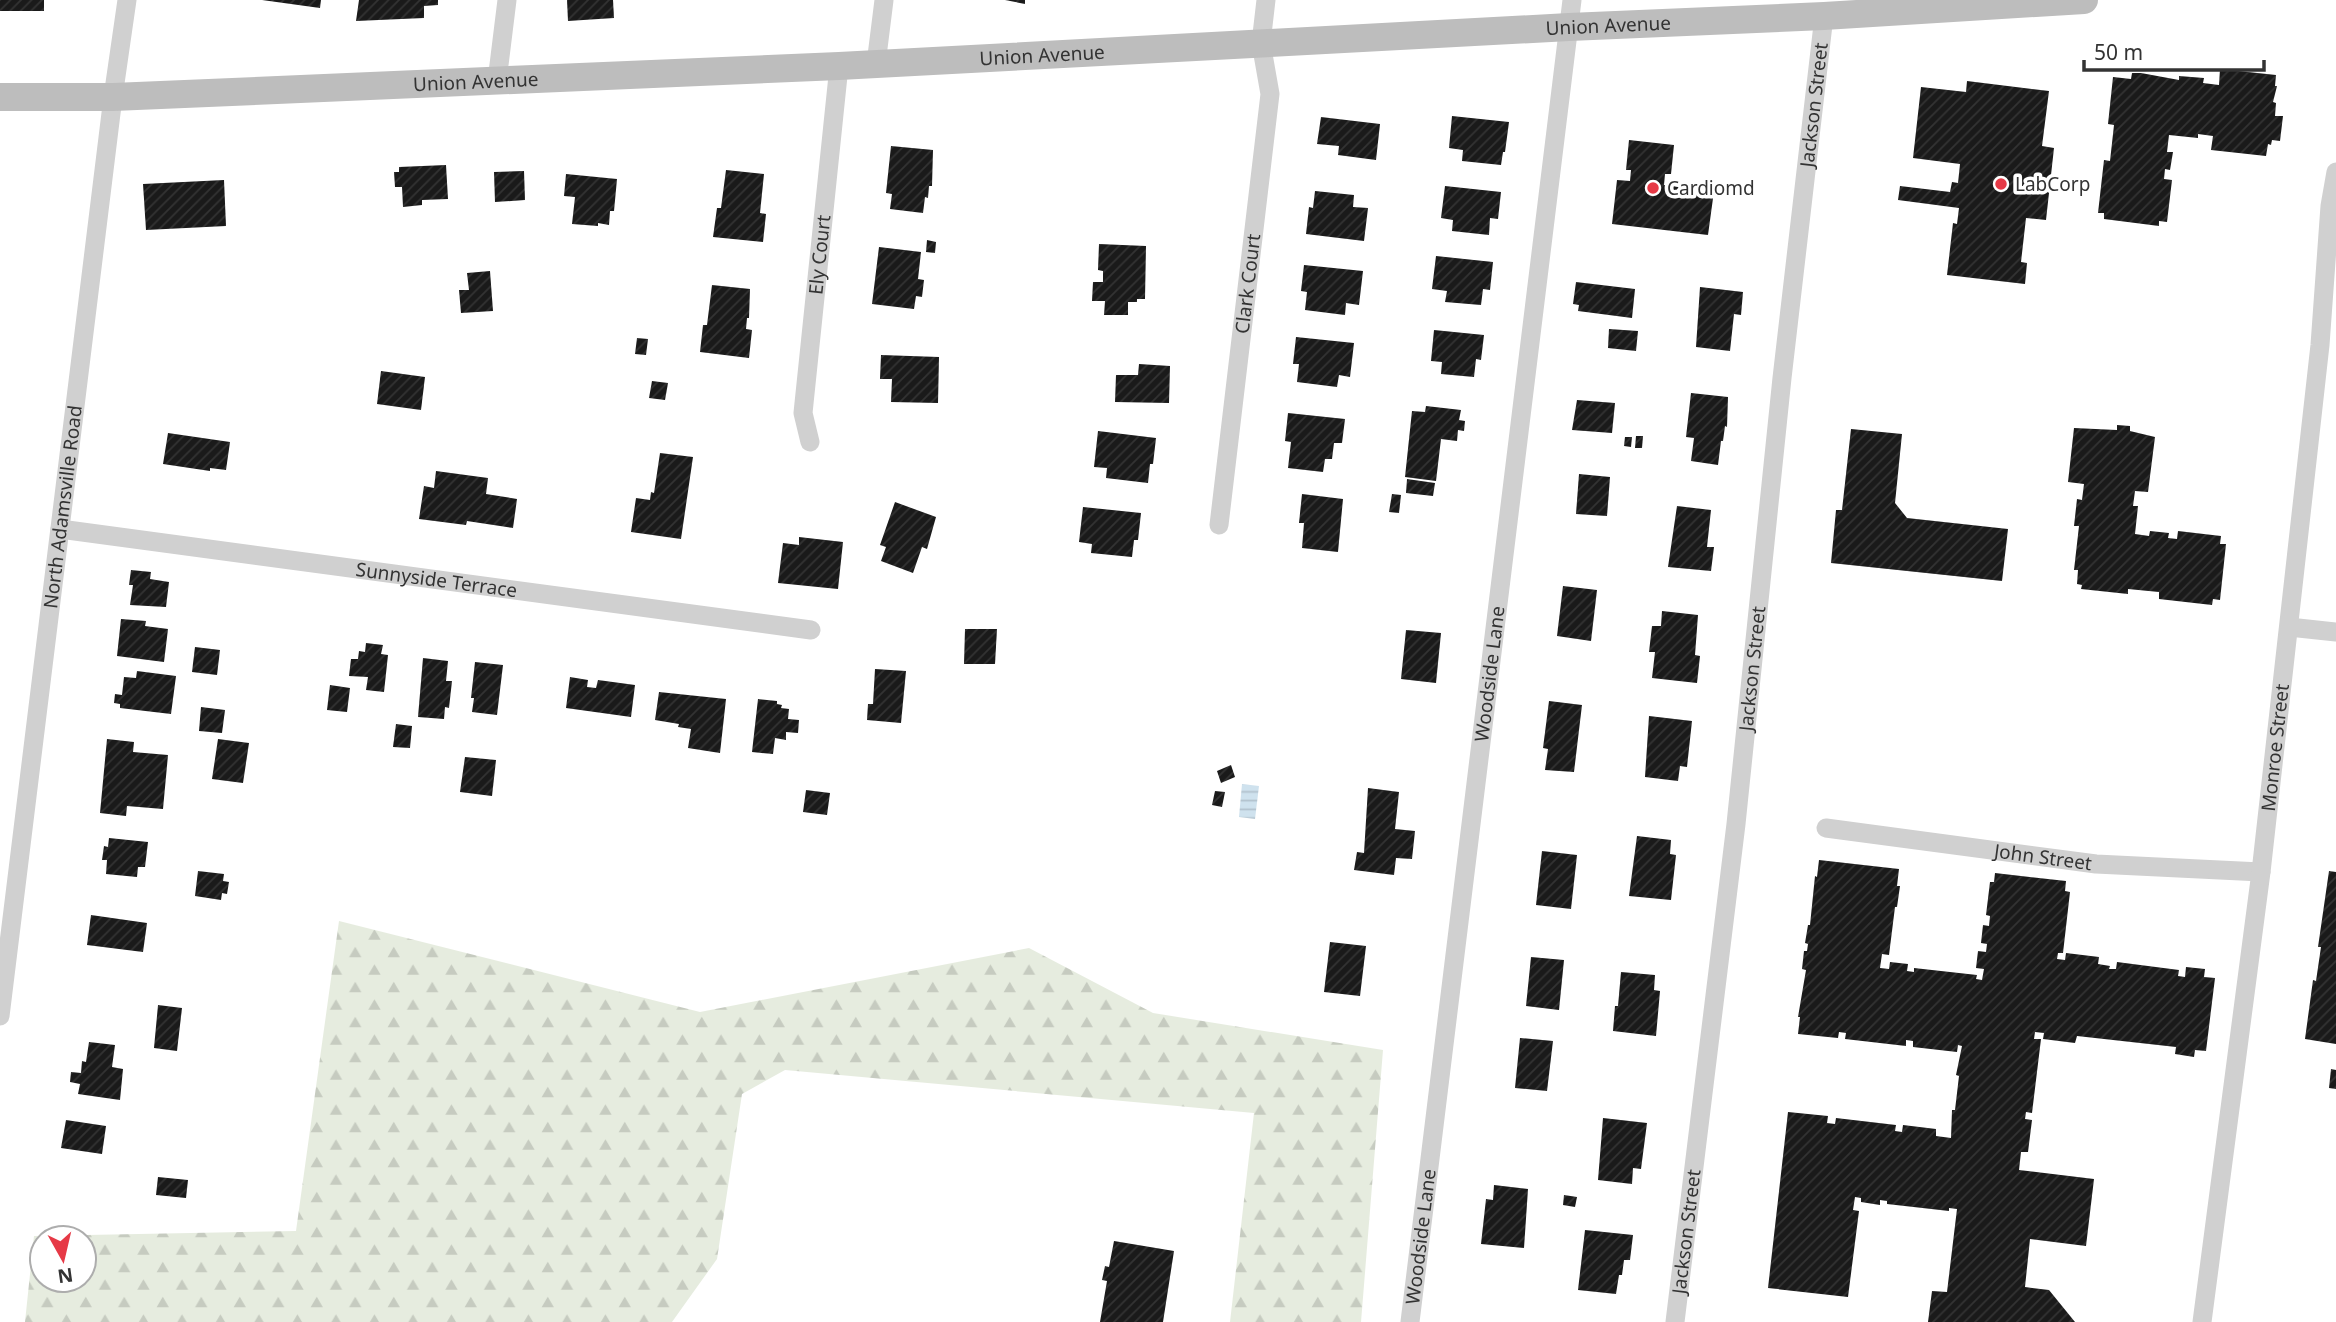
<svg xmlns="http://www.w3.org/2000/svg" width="2336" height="1322" font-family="'Noto Sans',sans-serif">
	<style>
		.forest { fill: url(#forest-firs); fill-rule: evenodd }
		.water { fill: url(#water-rules) }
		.building { fill: url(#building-hatch) }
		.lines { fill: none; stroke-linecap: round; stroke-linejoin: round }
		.street { stroke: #d0d0d0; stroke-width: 19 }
		.secondary { stroke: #bdbdbd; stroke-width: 28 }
		.poi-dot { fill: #e63946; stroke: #fff; stroke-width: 2.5 }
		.labels { text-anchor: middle; stroke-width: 7; stroke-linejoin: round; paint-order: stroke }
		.street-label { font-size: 19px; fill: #333; stroke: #fff }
		.poi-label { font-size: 19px; fill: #333; stroke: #fff; text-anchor: start }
	</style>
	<defs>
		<pattern id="forest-firs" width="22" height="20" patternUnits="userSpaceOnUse" patternTransform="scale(1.75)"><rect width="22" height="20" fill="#e6ecdf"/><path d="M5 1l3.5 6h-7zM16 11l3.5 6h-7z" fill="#c6cbc0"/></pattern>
		<pattern id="water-rules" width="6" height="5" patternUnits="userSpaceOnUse" patternTransform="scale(1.75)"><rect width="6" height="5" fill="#cfe2ee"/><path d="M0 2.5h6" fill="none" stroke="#b2c2cd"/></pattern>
		<pattern id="building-hatch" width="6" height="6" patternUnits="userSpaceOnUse" patternTransform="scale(1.75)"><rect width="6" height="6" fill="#1a1a1a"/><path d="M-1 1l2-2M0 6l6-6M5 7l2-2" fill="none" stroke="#333"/></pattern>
	</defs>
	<rect width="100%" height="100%" fill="#fff"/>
	<path class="forest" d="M 339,921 L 700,1012 L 1029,948 L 1153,1013 L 1383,1050 L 1361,1322 L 1230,1322 L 1254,1113 L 785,1070 L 742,1094 L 717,1259 L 672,1322 L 25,1322 L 34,1236 L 296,1231 ZM 42,1238 L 84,1238 L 84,1280 L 42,1280 Z"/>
	<polygon class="water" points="1242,784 1259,786 1255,819 1239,817"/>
	<g class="building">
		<rect x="0" y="0" width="44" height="11"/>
		<polygon points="262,0 321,0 320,8"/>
		<polygon points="359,0 438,0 438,5 424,6 424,18 356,21"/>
		<polygon points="567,0 613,0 614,18 568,21"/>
		<polygon points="1005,0 1025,0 1025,4"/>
		<polygon points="2220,69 2276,75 2275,86 2277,86 2273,102 2276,103 2275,116 2283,116 2280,141 2272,140 2271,145 2268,144 2266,156 2211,150 2213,136 2198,134 2198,138 2169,135 2167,152 2173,152 2170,170 2165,169 2164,179 2172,180 2167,222 2159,221 2159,226 2104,219 2104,213 2098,213 2104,160 2110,161 2114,125 2108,124 2113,77 2131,79 2132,73 2141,73 2179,80 2179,76 2204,78 2203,83 2219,85"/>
		<polygon points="1967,81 2049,91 2042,146 2054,148 2046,220 2026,218 2021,262 2027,263 2025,284 1947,275 1953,223 1957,224 1959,208 1898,200 1900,186 1950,192 1952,182 1958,183 1960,164 1913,158 1921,87 1966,92"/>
		<polygon points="1452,116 1509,122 1505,152 1503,152 1501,165 1462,161 1463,150 1449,148"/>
		<polygon points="1321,117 1380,124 1376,160 1338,155 1339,146 1317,144"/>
		<polygon points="1629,140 1674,145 1671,174 1665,174 1664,185 1714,191 1708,235 1612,224 1617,180 1630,181 1631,170 1626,170"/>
		<polygon points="891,146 933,150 932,186 929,186 928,198 925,197 923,213 890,209 892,194 886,193"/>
		<polygon points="446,165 448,199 422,200 422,205 403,207 402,187 395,187 394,172 399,172 399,167"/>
		<polygon points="726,170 764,174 760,213 766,214 763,242 713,237 717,208 721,208"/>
		<polygon points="524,171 525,200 495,202 494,172"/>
		<polygon points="566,174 617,179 614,211 610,211 609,225 598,223 598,226 572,224 575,197 564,196"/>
		<polygon points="224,180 226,226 146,230 143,184"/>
		<polygon points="1445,186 1501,192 1498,219 1490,218 1489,235 1452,231 1453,220 1441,218"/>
		<polygon points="1315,191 1354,195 1353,207 1368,208 1364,241 1306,234 1309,207 1313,208"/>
		<polygon points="927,240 936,242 935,253 926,252"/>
		<polygon points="1099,244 1146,246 1145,299 1137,299 1137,302 1128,302 1128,315 1104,315 1105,301 1092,301 1093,282 1103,282 1103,271 1098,270"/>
		<polygon points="879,247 921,252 918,279 924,280 922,297 916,296 914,309 872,304"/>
		<polygon points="1436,256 1493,262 1490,290 1483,289 1481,305 1445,302 1447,291 1432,289"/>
		<polygon points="1304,265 1363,271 1359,305 1346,303 1345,315 1305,310 1307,292 1301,291"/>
		<polygon points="490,271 493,311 461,313 459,290 469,290 467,273"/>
		<polygon points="1576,282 1635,289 1632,318 1578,311 1579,305 1573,304"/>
		<polygon points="712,285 750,289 749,318 747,318 746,329 752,330 749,358 700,352 703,325 707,325"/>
		<polygon points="1700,287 1743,292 1741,315 1734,314 1730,351 1696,347"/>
		<polygon points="1609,329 1638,331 1636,351 1608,348"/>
		<polygon points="1434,330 1484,335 1481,360 1476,359 1474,377 1441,374 1442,362 1431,361"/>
		<polygon points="1296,337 1354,343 1350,377 1339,375 1337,387 1297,382 1299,364 1293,364"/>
		<polygon points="637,338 648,339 646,355 635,354"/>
		<polygon points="881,355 939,357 938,403 891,402 892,379 880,379"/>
		<polygon points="1139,364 1170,366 1169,403 1115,402 1116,375 1138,375"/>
		<polygon points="381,371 425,377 421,410 377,404"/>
		<polygon points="652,381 668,383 665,400 649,398"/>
		<polygon points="1691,393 1728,397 1727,427 1725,426 1723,441 1721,441 1718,465 1691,461 1694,438 1686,437"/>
		<polygon points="1577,400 1615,403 1612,433 1572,430"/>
		<polygon points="1426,406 1461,410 1459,420 1465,421 1464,431 1458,430 1457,441 1441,439 1436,481 1405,477 1412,411 1425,412"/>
		<polygon points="1288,413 1345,419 1342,443 1334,443 1332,459 1325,459 1323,472 1288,468 1291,442 1285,441"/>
		<polygon points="2117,425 2130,426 2130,431 2155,437 2148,492 2135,491 2133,506 2138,506 2135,534 2149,536 2150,531 2169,533 2168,538 2177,539 2178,531 2221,536 2220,544 2226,544 2220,600 2213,599 2212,605 2159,599 2159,592 2128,589 2128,594 2081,589 2082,585 2077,584 2078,570 2074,570 2079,526 2074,526 2077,499 2082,500 2084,484 2068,482 2074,428 2117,430"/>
		<polygon points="1851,429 1902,434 1895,503 1907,518 2008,529 2002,581 1831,563 1836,510 1842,510"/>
		<polygon points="1098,431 1156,438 1153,464 1150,464 1148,483 1106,478 1107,468 1094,467"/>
		<polygon points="168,433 230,442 226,470 210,468 210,471 163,464"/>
		<polygon points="1636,436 1643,436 1642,448 1635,448"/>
		<polygon points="1625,437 1632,437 1631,447 1624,446"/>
		<polygon points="660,453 693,457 681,539 631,532 636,498 650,500 651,492 654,493"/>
		<polygon points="436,471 488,478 486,494 517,499 513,528 467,521 466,525 419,519 424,486 434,488"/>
		<polygon points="1579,474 1610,477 1607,516 1576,514"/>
		<polygon points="1407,479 1435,483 1433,496 1406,493"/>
		<polygon points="1302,494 1343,499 1338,552 1302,548 1304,523 1299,523"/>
		<polygon points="1392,494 1401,495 1399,513 1389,512"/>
		<polygon points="895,502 936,517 927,549 922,547 913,573 881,561 886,547 880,545"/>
		<polygon points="1677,506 1711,510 1707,547 1714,547 1711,571 1668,567"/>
		<polygon points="1083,507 1141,513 1138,540 1134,540 1132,557 1091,553 1092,544 1079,542"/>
		<polygon points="799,537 843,542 838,589 778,583 783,543 799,545"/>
		<polygon points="131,570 151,572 150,579 169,582 166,607 130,605 133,585 129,585"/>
		<polygon points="1563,586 1597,590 1591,641 1557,636"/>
		<polygon points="1662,611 1698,615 1695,655 1700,656 1697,683 1652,678 1655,652 1649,652 1652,626 1661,626"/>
		<polygon points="121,619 146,621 145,626 168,629 164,662 117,656"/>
		<polygon points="965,629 997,629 995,664 964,664"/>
		<polygon points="1406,630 1441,633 1436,683 1401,679"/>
		<polygon points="366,643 383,645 381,654 388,655 384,692 366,690 368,677 349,676 351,659 358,659 359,651 365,652"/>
		<polygon points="195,647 220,650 217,675 192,672"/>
		<polygon points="423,658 448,661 446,681 452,681 449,708 445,707 444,719 418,717"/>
		<polygon points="475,662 503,665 497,715 472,712 474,698 471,698"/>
		<polygon points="875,669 906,671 901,723 867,720 868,704 873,704"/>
		<polygon points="137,671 176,676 171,714 120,708 120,704 114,703 115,694 122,695 124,677 136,678"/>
		<polygon points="570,677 588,680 587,687 596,688 598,680 635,685 631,717 566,708"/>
		<polygon points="330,685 350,688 347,712 327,710"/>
		<polygon points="659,692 726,699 720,753 688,748 691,729 678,727 679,724 655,720"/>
		<polygon points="758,699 777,701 777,704 782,705 781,708 789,709 788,719 799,720 798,733 786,732 786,740 775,738 773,754 752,752"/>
		<polygon points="1549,701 1582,705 1574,772 1545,770 1548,749 1543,748"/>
		<polygon points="201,707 225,710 222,733 199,731"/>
		<polygon points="1649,716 1692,721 1687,767 1680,766 1678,781 1645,777"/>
		<polygon points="396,724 412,726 410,748 393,747"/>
		<polygon points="107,739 134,742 133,752 168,755 163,809 127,806 126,816 100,813"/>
		<polygon points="218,739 249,743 243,783 212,779"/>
		<polygon points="465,757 496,760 492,796 460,792"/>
		<polygon points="1231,765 1235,777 1221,783 1217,771"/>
		<polygon points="1368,788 1399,792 1395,829 1415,831 1412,859 1396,858 1394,875 1354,870 1357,852 1364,853"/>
		<polygon points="806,790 830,793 827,815 803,812"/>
		<polygon points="1215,791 1225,792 1222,807 1212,805"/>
		<polygon points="1637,836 1671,840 1670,854 1676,855 1671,900 1629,896"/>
		<polygon points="109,838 148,842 145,867 138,867 137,877 106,874 107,860 102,860 104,846 108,847"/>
		<polygon points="1542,851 1577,855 1571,909 1536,905"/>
		<polygon points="1819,860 1899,869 1897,886 1900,886 1897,907 1895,907 1889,955 1882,954 1880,968 1889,969 1890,962 1908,964 1907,971 1914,972 1914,968 1977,975 1976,979 1982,980 1984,969 1976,968 1978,951 1986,952 1987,944 1981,943 1983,925 1989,926 1990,916 1986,915 1990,882 1994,882 1995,873 2066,881 2065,891 2070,892 2063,953 2058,953 2057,959 2065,960 2066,953 2099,957 2098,964 2110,966 2109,969 2116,969 2117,962 2179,970 2178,976 2185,977 2186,967 2205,969 2204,977 2215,978 2206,1051 2195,1050 2194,1057 2175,1054 2176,1047 2077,1036 2075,1043 2043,1039 2044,1033 2035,1032 2034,1039 2041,1039 2032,1113 2026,1112 2025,1119 2032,1120 2028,1152 2021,1152 2019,1170 2094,1179 2086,1246 2030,1239 2025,1287 2049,1290 2075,1322 1928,1322 1932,1291 1947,1292 1957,1209 1949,1208 1949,1211 1887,1204 1887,1201 1880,1200 1880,1205 1861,1202 1861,1198 1855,1197 1853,1210 1859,1211 1848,1297 1768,1288 1788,1112 1828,1116 1827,1123 1835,1124 1836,1118 1896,1125 1895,1131 1902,1132 1903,1125 1936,1129 1936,1136 1951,1138 1952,1110 1955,1110 1959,1076 1956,1075 1962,1046 1958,1045 1957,1052 1913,1047 1913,1041 1906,1040 1906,1046 1845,1039 1846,1033 1839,1032 1838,1038 1798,1034 1800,1017 1798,1017 1806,970 1802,969 1804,951 1807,951 1808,944 1805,943 1808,925 1810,925 1815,876 1817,877"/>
		<polygon points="198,871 224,874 223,881 229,882 227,894 222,893 221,900 195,896"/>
		<polygon points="2329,871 2336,872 2336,1044 2305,1039 2313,980 2316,981 2321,947 2318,947"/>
		<polygon points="91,915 147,923 143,952 87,945"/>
		<polygon points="1330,942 1366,946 1360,996 1324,992"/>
		<polygon points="1531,957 1564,960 1559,1010 1526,1006"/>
		<polygon points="1621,972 1655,975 1654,990 1660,991 1656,1036 1613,1031 1615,1006 1618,1006"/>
		<polygon points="158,1005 182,1008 177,1051 154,1048"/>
		<polygon points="1520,1038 1553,1041 1547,1091 1515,1088"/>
		<polygon points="89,1042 115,1045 112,1067 123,1069 120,1100 78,1094 80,1084 70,1082 71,1072 81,1073 82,1061 86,1062"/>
		<polygon points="2331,1069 2336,1070 2336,1089 2329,1088"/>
		<polygon points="1603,1118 1647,1123 1641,1169 1633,1168 1632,1184 1598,1180"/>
		<polygon points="66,1120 106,1126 102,1154 61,1148"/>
		<polygon points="158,1177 188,1180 186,1198 156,1195"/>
		<polygon points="1494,1185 1528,1189 1524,1248 1481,1244 1486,1199 1493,1200"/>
		<polygon points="1564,1195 1577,1197 1575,1207 1563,1205"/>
		<polygon points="1585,1230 1633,1235 1630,1260 1624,1260 1622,1275 1619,1275 1616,1294 1578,1290"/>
		<polygon points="1114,1241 1174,1251 1163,1322 1100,1322 1107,1281 1102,1280 1105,1266 1109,1267"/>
	</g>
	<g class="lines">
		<g class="street">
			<polyline points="876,64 884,0"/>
			<polyline points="497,81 507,0"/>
			<path id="s1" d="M 810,442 L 803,413 L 839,66"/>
			<path id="s2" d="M 1219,525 L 1270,94 L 1261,43 L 1266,0"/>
			<path id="s3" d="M 60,529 L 811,630"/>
			<polyline points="2289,627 2336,632"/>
			<path id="s4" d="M 1826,828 L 2096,864 L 2261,872"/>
			<path id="s5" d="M 0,1016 L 113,97 L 127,0"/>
			<path id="s6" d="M 1410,1322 L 1572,0"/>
			<path id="s7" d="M 1675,1322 L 1736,824 L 1782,378 L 1824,16"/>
			<path id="s8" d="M 2202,1322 L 2261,872 L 2320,345 L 2330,206 L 2336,172"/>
		</g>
		<path class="secondary" id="s9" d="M 0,97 L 113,97 L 839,66 L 1569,27 L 1824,16 L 2084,0"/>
	</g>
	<g class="poi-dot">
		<circle cx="2001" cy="184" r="7"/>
		<circle cx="1653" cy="188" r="7"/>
	</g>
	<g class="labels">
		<g class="street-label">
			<text dy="7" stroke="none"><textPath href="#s9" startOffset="1610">Union Avenue</textPath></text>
			<text dy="7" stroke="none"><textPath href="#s9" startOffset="1043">Union Avenue</textPath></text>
			<text dy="7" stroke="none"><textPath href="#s9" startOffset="476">Union Avenue</textPath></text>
			<text dy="7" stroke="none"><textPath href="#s7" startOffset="1225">Jackson Street</textPath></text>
			<text dy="7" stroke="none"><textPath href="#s1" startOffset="189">Ely Court</textPath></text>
			<text dy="7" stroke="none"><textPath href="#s2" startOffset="243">Clark Court</textPath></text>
			<text dy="7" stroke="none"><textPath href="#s5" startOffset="513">North Adamsville Road</textPath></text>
			<text dy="7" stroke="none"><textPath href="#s3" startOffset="380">Sunnyside Terrace</textPath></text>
			<text dy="7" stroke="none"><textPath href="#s7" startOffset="658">Jackson Street</textPath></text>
			<text dy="7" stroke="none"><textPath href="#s6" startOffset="653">Woodside Lane</textPath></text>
			<text dy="7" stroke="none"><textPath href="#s8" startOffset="579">Monroe Street</textPath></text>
			<text dy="7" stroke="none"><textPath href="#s4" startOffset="219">John Street</textPath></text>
			<text dy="7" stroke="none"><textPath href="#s7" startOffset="91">Jackson Street</textPath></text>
			<text dy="7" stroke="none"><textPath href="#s6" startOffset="86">Woodside Lane</textPath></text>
		</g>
		<g class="poi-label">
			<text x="2015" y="191">LabCorp</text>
			<text x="1667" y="195">Cardiomd</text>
		</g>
	</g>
	<g transform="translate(63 1259) rotate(172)"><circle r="33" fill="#ffffff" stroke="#adadad" stroke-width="2"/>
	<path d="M0-5L12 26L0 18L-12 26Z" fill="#e63946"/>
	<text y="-10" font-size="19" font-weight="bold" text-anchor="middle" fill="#333333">N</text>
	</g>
	<path d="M2084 60v10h180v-10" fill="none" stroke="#333333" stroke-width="3.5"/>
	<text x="2094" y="60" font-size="21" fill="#333333" stroke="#ffffff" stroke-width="5" paint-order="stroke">50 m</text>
</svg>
